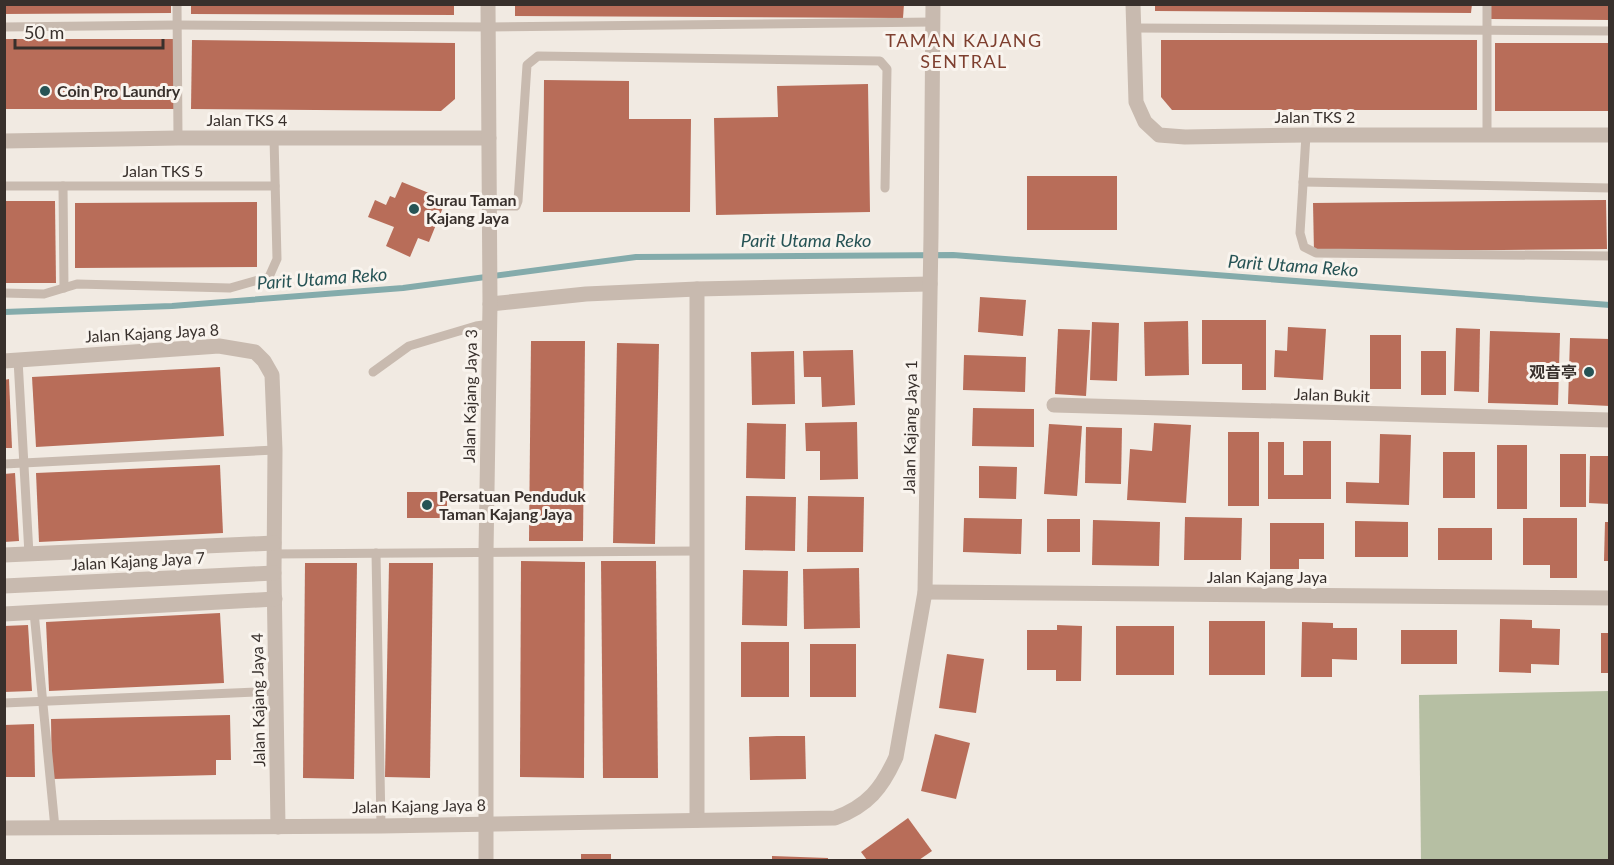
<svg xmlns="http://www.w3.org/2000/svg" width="1614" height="865" font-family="Lato,'Noto Sans SC',sans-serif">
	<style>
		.green { fill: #b6bfa3 }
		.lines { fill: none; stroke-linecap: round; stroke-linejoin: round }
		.stream { stroke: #84abab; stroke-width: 6 }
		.building { fill: #b86d59 }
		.lane { stroke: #c8baaf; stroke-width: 9 }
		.street { stroke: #c8baaf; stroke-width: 15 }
		.poi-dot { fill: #265355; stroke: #f9f4ee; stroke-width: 2 }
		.labels { text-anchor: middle; stroke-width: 6; stroke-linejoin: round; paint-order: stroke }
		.poi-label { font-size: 16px; font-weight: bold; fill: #38302c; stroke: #f9f4ee; text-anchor: start }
		.street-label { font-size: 16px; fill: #38302c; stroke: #f9f4ee }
		.neighbourhood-label { font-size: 18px; letter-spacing: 1.5px; fill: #7e3f2f; stroke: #f9f4ee }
		.water-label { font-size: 18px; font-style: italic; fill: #265355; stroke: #f9f4ee }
	</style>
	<rect width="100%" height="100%" fill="#f1eae2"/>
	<polygon class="green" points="1609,691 1609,860 1421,860 1419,695"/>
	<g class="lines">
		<polyline class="stream" points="4,312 172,306 403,288 636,257 953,255 1610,305"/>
	</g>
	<g class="building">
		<polygon points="4,4 171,4 171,13 4,14"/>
		<polygon points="191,4 454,4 454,15 191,14"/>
		<polygon points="515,4 904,4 903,18 515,16"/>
		<polygon points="1155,4 1472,4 1471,13 1155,11"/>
		<polygon points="1491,4 1610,4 1610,20 1491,19"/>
		<rect x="4" y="39" width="170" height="70"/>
		<polygon points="192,40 455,43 455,99 441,111 191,109"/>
		<polygon points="1161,40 1477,40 1477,110 1172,110 1161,97"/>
		<rect x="1495" y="43" width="115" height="68"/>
		<polygon points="544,80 629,81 629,119 691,119 690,212 543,212"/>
		<polygon points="868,84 870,212 716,215 714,118 778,117 777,86"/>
		<rect x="1027" y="176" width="90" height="54"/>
		<polygon points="402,182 446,200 429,242 418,238 410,257 386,246 394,227 368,217 375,200 386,205 390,196 395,198"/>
		<polygon points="1606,200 1607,249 1314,252 1313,203"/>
		<polygon points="4,201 55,201 56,283 4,283"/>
		<polygon points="257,202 257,267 75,268 75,203"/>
		<polygon points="980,297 1026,300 1023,336 978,332"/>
		<polygon points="1202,320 1266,320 1266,390 1242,390 1242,364 1202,364"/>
		<polygon points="1188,321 1189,375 1145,376 1144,322"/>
		<polygon points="1092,322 1119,323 1117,381 1090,380"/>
		<polygon points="1288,327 1326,329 1323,380 1274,377 1275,350 1287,351"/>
		<polygon points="1456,328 1480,329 1479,392 1454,391"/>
		<polygon points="1058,329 1090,330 1086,396 1055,394"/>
		<polygon points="1490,331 1560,333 1558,405 1488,403"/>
		<rect x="1370" y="335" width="31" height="54"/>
		<polygon points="1570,338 1610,339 1610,406 1568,404"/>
		<polygon points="531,341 585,341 583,541 529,541"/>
		<polygon points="617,343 659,344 655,544 613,543"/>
		<polygon points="853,350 855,405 822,407 821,377 804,377 803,351"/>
		<polygon points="794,351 795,404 752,405 751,352"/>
		<rect x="1421" y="351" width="25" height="44"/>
		<polygon points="964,355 1026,357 1025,392 963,390"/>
		<polygon points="220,367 224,436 36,447 32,377"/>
		<polygon points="9,379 12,448 4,448 4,380"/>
		<polygon points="973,408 1034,409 1034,447 972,446"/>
		<polygon points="857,422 858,479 820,480 820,451 806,451 805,423"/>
		<polygon points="747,423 786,424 785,479 746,478"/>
		<polygon points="1154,423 1191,425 1186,503 1127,500 1130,449 1152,451"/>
		<polygon points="1049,424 1082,426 1077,496 1044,494"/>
		<polygon points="1086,427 1122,428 1121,484 1085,483"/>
		<rect x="1228" y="432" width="31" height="74"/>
		<polygon points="1380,434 1411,435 1409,505 1346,503 1346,482 1379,483"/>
		<polygon points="1303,441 1331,441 1331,499 1268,499 1268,442 1284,442 1284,475 1303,475"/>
		<rect x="1497" y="445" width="30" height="64"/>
		<rect x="1443" y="452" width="32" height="46"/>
		<rect x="1560" y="454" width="26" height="53"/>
		<polygon points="1590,456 1610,456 1610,504 1589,503"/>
		<polygon points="220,465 223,533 39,542 36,473"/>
		<polygon points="979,466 1017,467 1016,499 979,498"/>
		<polygon points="15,473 19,541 4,542 4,474"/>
		<rect x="407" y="492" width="40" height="26"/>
		<polygon points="746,496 796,497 795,551 745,550"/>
		<polygon points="808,496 864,497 863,552 807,552"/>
		<polygon points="1185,517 1242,518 1241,560 1184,560"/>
		<polygon points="964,518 1022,519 1021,554 963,552"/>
		<polygon points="1523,518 1577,518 1577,578 1550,578 1550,565 1523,565"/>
		<rect x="1047" y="519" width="33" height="33"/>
		<polygon points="1093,520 1160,522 1159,566 1092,565"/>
		<polygon points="1355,521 1408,522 1408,557 1355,557"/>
		<polygon points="1605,522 1610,522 1610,561 1604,561"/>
		<polygon points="1270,523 1324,523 1324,559 1299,559 1299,569 1270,569"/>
		<rect x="1438" y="528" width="54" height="32"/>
		<polygon points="521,561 585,562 584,778 520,777"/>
		<polygon points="601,561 656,561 658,778 603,778"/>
		<polygon points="305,563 357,563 354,779 303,778"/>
		<polygon points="389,563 433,563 430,778 385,777"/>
		<polygon points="859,568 860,628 804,629 803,569"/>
		<polygon points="743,570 788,571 787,626 742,625"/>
		<polygon points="220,613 224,683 49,691 46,622"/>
		<polygon points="1500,619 1532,620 1532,628 1560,629 1559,665 1531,664 1531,673 1499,672"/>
		<rect x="1209" y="621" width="56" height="54"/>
		<polygon points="1302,622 1333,623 1333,628 1357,628 1357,660 1332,659 1332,677 1301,677"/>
		<polygon points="28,625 32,691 4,692 4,626"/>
		<polygon points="1057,625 1082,626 1081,681 1056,681 1056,670 1027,670 1027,630 1057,630"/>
		<rect x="1116" y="626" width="58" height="49"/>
		<rect x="1401" y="630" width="56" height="34"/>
		<rect x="1601" y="633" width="9" height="40"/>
		<rect x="741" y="642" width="48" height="55"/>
		<rect x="810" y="644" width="46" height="53"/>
		<polygon points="947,654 984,659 976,713 939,708"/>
		<polygon points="230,715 231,760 216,760 216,775 52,779 51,719"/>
		<polygon points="34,724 35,777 4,777 4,725"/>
		<polygon points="935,734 970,743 956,799 921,791"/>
		<polygon points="777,736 805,736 806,779 750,780 749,737"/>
		<polygon points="908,818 932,851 919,860 867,860 861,852"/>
		<rect x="581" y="854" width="30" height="6"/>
		<polygon points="772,856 828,858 828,860 772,860"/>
	</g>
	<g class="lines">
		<g class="lane">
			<polyline points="177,4 178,138"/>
			<polyline points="1487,4 1487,135"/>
			<polyline points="4,27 177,25 488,27 933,22"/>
			<polyline points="1133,28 1610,31"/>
			<polyline points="1306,135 1300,233 1304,247 1316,253 1610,256"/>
			<polyline points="1303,182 1610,188"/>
			<polyline points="4,186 275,186"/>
			<polyline points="63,186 64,288"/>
			<polyline points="489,206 516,206 518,201 527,65 538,56 880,61 887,69 885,188"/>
			<polyline points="4,293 44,294 77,284 230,288 269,277 277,259 274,138"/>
			<polyline points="18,360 29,554"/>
			<polyline points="373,372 409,346 476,326 490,324"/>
			<polyline points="4,464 275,450"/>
			<polyline points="376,553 381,826"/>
			<polyline points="274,554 698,551"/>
			<polyline points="34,612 55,828"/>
			<polyline points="4,703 277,691"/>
		</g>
		<g class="street">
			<polyline points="1133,4 1136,102 1145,122 1159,135 1185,137 1306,135 1610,135"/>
			<polyline points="4,141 178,138 489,138"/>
			<polyline points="490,304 586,294 697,289 930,284"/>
			<polyline points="4,361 219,346 255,352 264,361 272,375 275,450 274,573 278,827"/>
			<polyline points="1054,405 1610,420"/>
			<polyline points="4,555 274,543"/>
			<polyline points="4,586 274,573"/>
			<polyline points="925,592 1610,598"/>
			<polyline points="4,614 275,599"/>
			<polyline points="697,820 697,289"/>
			<path d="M 4,828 L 381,826 L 835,818 C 868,806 882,788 896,757 L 925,592 L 931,236 L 933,4"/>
			<polyline points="486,860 486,552 490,304 488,4"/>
		</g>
	</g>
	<g class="poi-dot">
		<circle cx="45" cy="91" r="6"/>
		<circle cx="414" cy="209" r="6"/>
		<circle cx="1589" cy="372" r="6"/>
		<circle cx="427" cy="505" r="6"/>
	</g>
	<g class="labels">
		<g class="poi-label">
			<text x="57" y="97">Coin Pro Laundry</text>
			<text x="426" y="206">Surau Taman<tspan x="426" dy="18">Kajang Jaya</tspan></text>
			<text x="1577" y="378" text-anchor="end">观音亭</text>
			<text x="439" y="502">Persatuan Penduduk<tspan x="439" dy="18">Taman Kajang Jaya</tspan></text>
		</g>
		<g class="street-label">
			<text x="1315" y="123">Jalan TKS 2</text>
			<text x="247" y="126">Jalan TKS 4</text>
			<text x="163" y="177">Jalan TKS 5</text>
			<text transform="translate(152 333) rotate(-3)" y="6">Jalan Kajang Jaya 8</text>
			<text transform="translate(1332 395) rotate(2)" y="6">Jalan Bukit</text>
			<text transform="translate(470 396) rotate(-89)" y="6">Jalan Kajang Jaya 3</text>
			<text transform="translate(910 427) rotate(-89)" y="6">Jalan Kajang Jaya 1</text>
			<text transform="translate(138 561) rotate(-3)" y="6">Jalan Kajang Jaya 7</text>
			<text x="1267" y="583">Jalan Kajang Jaya</text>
			<text transform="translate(258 700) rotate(-91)" y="6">Jalan Kajang Jaya 4</text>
			<text transform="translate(419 806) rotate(-1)" y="6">Jalan Kajang Jaya 8</text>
		</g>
		<g class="neighbourhood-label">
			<text x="964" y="47">TAMAN KAJANG<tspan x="964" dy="21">SENTRAL</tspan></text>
		</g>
		<g class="water-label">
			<text x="806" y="247">Parit Utama Reko</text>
			<text transform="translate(1293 266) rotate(4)" y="6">Parit Utama Reko</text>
			<text transform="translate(322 279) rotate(-4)" y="6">Parit Utama Reko</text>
		</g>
	</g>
	<rect width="1614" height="865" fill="none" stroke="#38302c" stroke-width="12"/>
	<path d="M15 39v9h148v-9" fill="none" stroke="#38302c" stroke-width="3"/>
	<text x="24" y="39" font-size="18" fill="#38302c" stroke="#f9f4ee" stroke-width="4.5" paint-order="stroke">50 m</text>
</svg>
